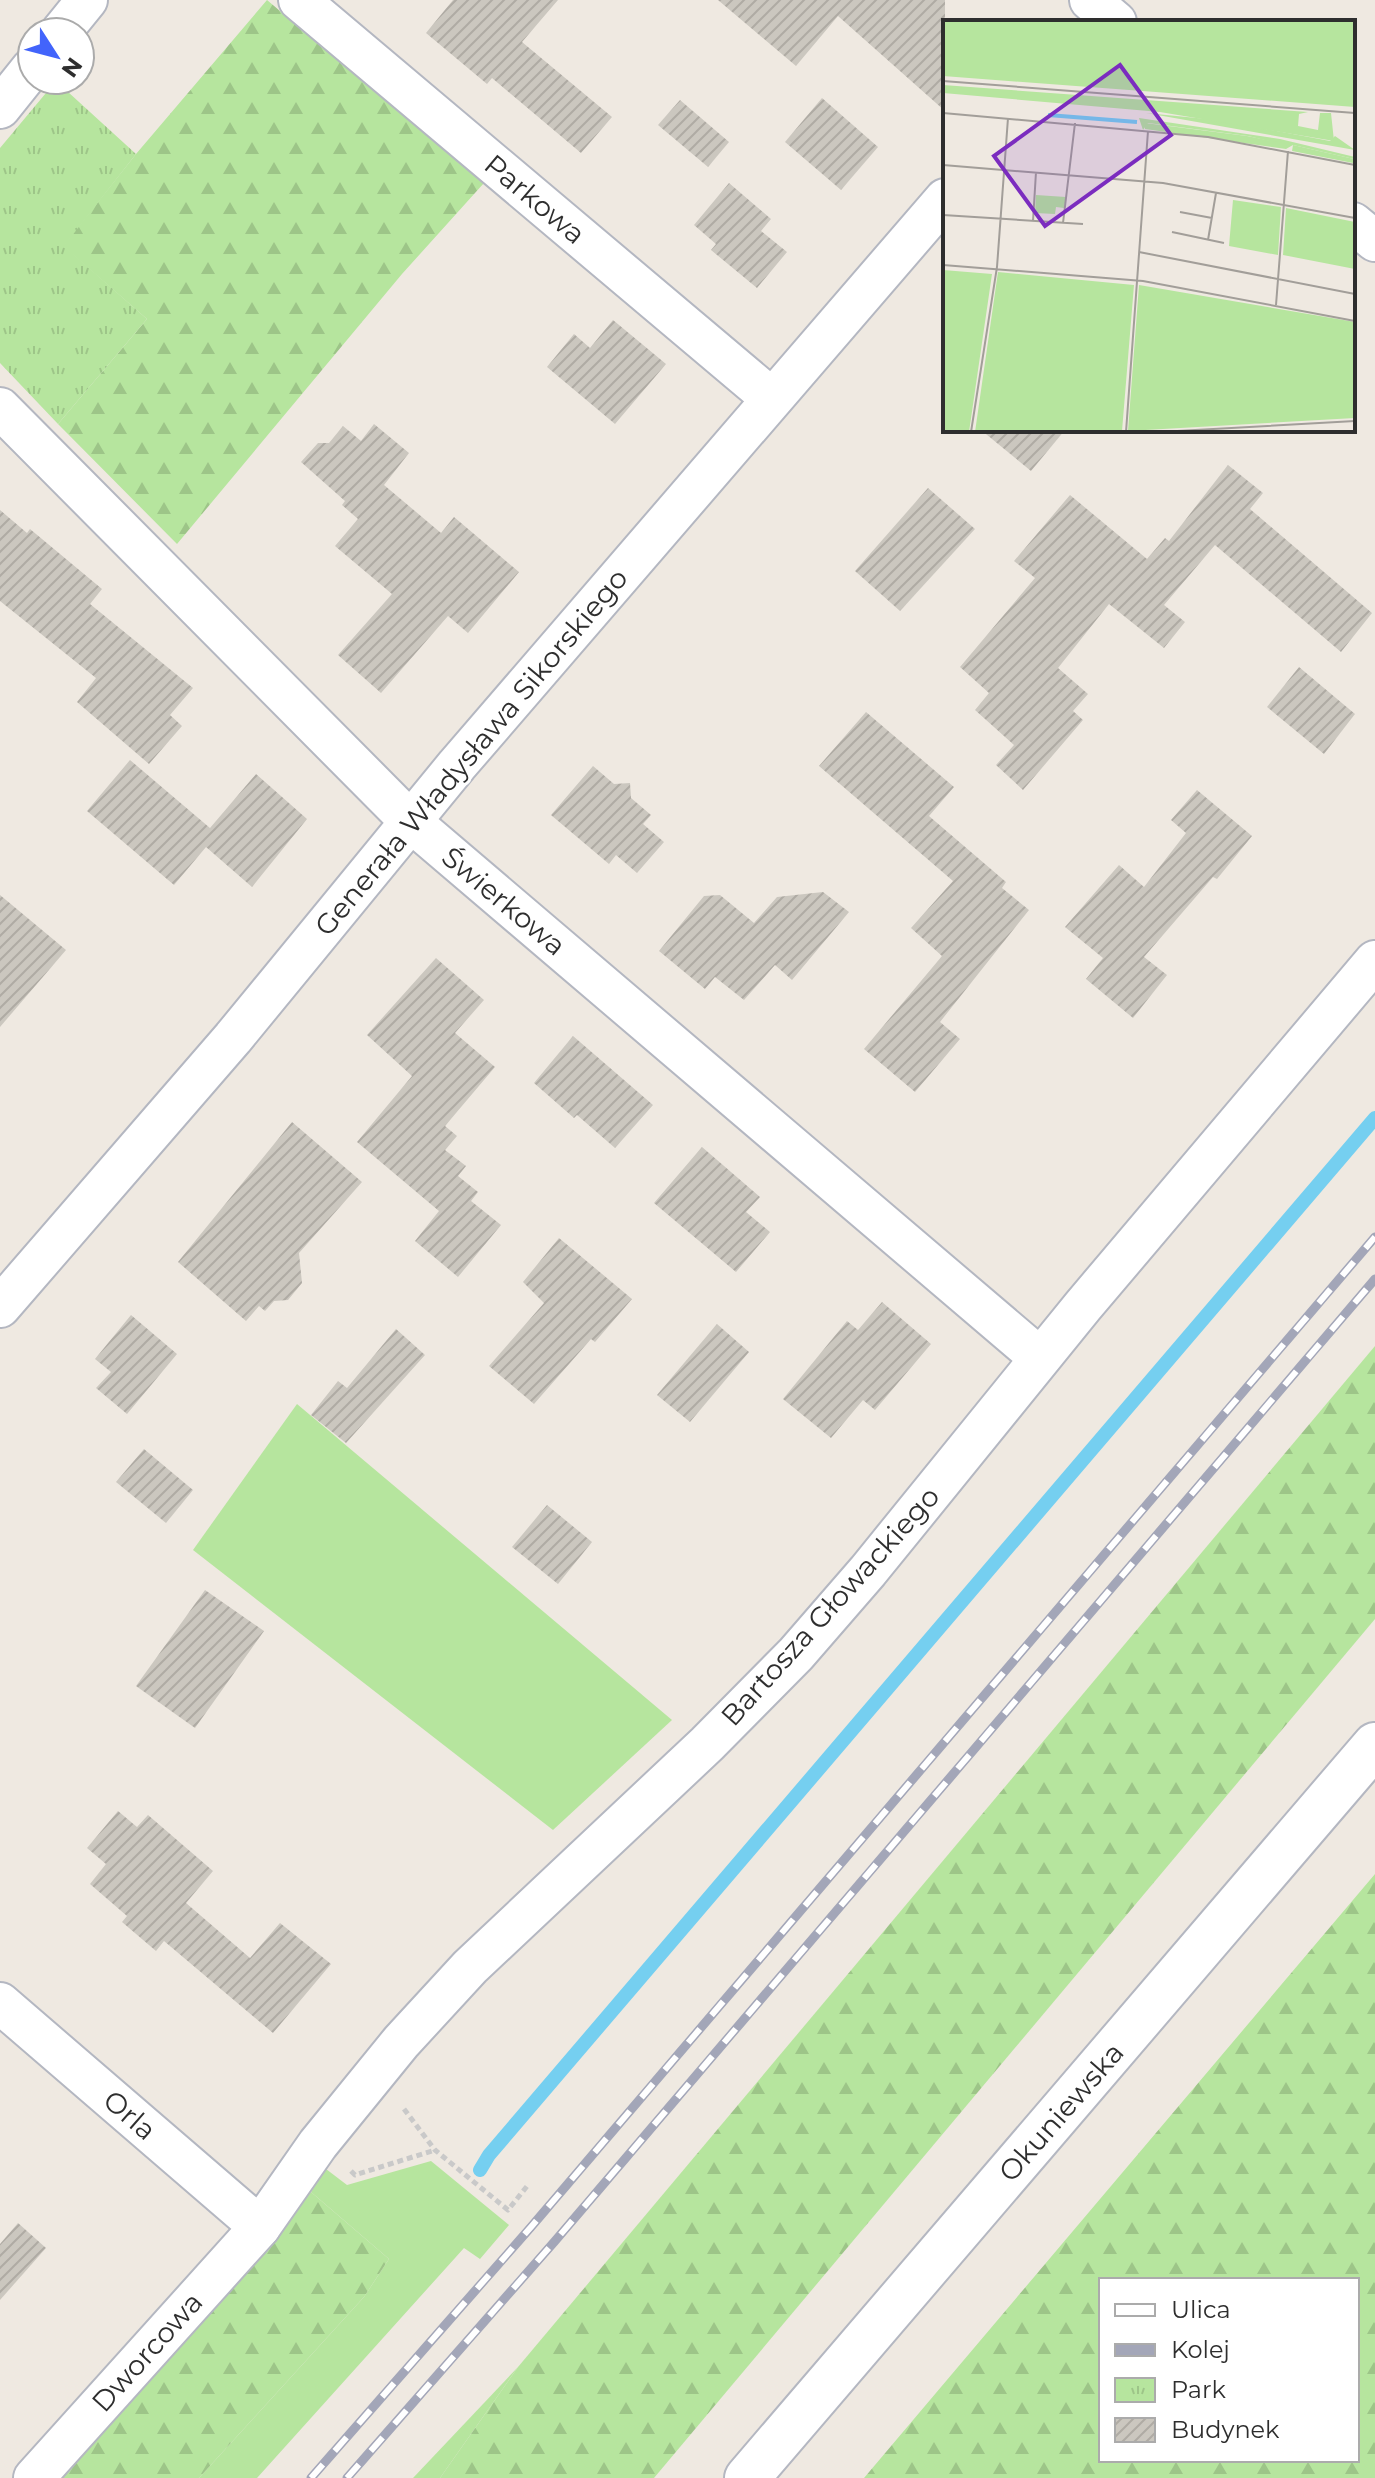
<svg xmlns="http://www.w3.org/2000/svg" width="1375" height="2478" font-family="Montserrat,sans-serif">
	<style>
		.grass { fill: #b6e59e }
		.forest { fill: url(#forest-firs); fill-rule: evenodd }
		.park { fill: url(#park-tufts) }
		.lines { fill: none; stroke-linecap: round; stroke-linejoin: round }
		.stream { stroke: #75cff0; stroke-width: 14 }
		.building { fill: url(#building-hatch) }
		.street-casing { stroke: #b4b7c1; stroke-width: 44 }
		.secondary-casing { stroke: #b4b7c1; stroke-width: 48 }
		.path { stroke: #c9c9c9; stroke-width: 5; stroke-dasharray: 6 4; stroke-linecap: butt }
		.street { stroke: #fff; stroke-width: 40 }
		.secondary { stroke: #fff; stroke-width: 44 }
		.rail-casing { stroke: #a3a6b8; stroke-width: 9 }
		.rail { stroke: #fff; stroke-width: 6; stroke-dasharray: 18; stroke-linecap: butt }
		.labels { text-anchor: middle; stroke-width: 6; stroke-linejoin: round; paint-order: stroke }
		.street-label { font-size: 28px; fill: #2e2e2e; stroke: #fff }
		.inset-river { fill: none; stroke: #75cff0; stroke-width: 4 }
		.inset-road { fill: none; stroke: #a29e99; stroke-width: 2 }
		.view { fill: #7b2cbf; fill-opacity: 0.15; stroke: #7b2cbf; stroke-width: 4 }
		.inset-edge { fill: none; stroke: #2e2e2e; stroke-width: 4 }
	</style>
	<defs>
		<pattern id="forest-firs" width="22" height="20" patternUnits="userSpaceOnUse" patternTransform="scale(2)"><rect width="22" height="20" fill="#b6e59e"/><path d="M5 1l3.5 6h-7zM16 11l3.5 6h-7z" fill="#9dc588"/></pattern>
		<pattern id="park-tufts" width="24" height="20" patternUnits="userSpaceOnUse" patternTransform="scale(2)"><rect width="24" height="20" fill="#b6e59e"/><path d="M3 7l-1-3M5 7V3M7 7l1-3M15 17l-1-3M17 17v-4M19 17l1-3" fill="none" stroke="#9dc588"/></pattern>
		<pattern id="building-hatch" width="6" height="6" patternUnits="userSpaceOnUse" patternTransform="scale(2)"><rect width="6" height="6" fill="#cbc7bf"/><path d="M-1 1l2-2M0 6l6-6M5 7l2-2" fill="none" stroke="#afaba4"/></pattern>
	</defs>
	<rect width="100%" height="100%" fill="#efe9e1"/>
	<g class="grass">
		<polygon points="297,1404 672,1720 553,1830 193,1550"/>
		<polygon points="431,2161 509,2225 480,2259 464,2248 257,2478 199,2478 364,2297 389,2259 311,2192 326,2169 347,2185"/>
		<polygon points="518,2367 440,2478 413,2478"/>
	</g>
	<g class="forest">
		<polygon points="267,0 484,183 402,274 177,544 58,424 147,319 63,246 136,154"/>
		<polygon points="1375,1346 1375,1619 654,2478 440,2478 518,2367"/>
		<path d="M 1375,1874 L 1375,2478 L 864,2478 ZM 1357,2280 L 1357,2460 L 1101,2460 L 1101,2280 Z"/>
		<polygon points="311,2192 389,2259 364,2297 199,2478 58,2478"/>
	</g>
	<polygon class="park" points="56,81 136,154 64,246 147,319 58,424 0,363 0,148"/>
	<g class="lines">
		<polyline class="stream" points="480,2170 489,2155 1375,1118"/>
	</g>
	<g class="building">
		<polygon points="453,0 558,0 522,42 612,117 581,153 492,78 487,84 426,33"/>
		<polygon points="718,0 945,0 945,111 838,16 796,66"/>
		<polygon points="822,98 878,147 841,190 785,142"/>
		<polygon points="680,100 729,142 708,167 658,125"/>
		<polygon points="729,183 771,219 761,231 787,252 757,288 711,250 716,244 694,225"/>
		<polygon points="613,320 666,364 615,424 547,367 574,334 590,348"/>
		<polygon points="374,424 409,453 384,485 441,533 454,517 519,572 468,633 448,616 381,693 338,655 392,594 335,546 358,519 342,505 345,501 301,462 318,443 329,443 343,426 361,441"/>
		<polygon points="981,430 1065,430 1031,471"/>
		<polygon points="1228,465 1263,493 1250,509 1372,613 1341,652 1215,545 1164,605 1185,622 1164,648 1109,604 1058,668 1088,694 1073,711 1083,720 1023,790 996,765 1014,745 975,710 989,693 960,667 1035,578 1014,561 1070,495 1147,559 1165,538 1169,541"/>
		<polygon points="928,488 975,529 900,611 855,571"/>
		<polygon points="0,510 27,533 30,529 102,589 90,604 193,688 170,715 182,726 149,764 77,702 96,678 0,601"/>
		<polygon points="1299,667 1355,714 1324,754 1267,707"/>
		<polygon points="866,712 954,787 929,816 1006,882 1002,888 1029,910 940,1022 960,1039 915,1092 864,1049 942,956 911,928 953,881 819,766"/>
		<polygon points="130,760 210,828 256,774 307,819 252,887 206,847 174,885 87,811"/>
		<polygon points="593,766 614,784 630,783 631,798 651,815 643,824 664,842 637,873 616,855 609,864 551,815"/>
		<polygon points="1197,790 1252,836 1217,879 1213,877 1144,957 1167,975 1133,1018 1086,979 1103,958 1065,927 1119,865 1144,887 1186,833 1171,820"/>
		<polygon points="823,892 849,912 792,980 775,965 744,1000 715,977 705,989 659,951 704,896 720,895 754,923 777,897"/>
		<polygon points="0,895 66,950 0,1027"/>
		<polygon points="436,958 484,1000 455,1033 495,1067 445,1126 457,1136 445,1150 466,1166 458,1176 478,1192 471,1201 501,1225 458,1277 415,1241 439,1211 357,1142 412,1076 367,1035"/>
		<polygon points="573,1036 653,1105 615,1148 577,1115 574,1118 534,1083"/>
		<polygon points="292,1122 362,1182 299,1253 302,1283 288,1300 274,1301 265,1311 259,1306 246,1321 178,1262"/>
		<polygon points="702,1147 760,1197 746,1212 770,1232 736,1272 654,1203"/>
		<polygon points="559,1238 632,1299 595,1342 591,1339 534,1404 489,1366 544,1303 523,1282"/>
		<polygon points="882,1302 931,1344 875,1410 863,1400 831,1438 783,1399 847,1321 858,1330"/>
		<polygon points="131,1315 177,1354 127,1414 96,1388 111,1372 95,1359"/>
		<polygon points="717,1324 749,1352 690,1422 657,1395"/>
		<polygon points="396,1329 425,1355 346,1443 311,1415 338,1381 347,1388"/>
		<polygon points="144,1449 193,1490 166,1523 116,1482"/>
		<polygon points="547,1505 592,1542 558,1584 512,1547"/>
		<polygon points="205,1590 264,1631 195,1728 136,1686"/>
		<polygon points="118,1811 137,1827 148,1815 213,1871 186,1903 250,1958 280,1923 331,1964 273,2033 164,1941 156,1951 122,1922 127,1916 90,1884 106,1864 87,1848"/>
		<polygon points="18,2223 46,2248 0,2300 0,2244"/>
	</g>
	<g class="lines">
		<defs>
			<g id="street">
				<polyline points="299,0 771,398"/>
				<polyline points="1090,0 1116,22"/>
				<polyline points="61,32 87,0"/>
				<polyline points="0,108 32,68"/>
				<polyline points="1353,223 1375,241"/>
				<polyline points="0,408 410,821 1040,1358"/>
				<polyline points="0,1307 233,1038 457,765 945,199"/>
				<polyline points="0,2003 260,2227"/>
				<polyline points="34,2478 260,2227 318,2144 401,2042 470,1967 707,1744 796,1654 868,1571 1083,1306 1375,961"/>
			</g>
			<polyline id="secondary" points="747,2478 1375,1745"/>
		</defs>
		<use href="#street" class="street-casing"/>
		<use href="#secondary" class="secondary-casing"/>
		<g class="path">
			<polyline points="404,2109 435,2150 508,2210 528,2185"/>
			<polyline points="351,2171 355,2175 435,2150"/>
		</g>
		<use href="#street" class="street"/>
		<use href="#secondary" class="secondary"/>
		<defs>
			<g id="rail">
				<polyline points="311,2478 531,2227 1375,1237"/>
				<polyline points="347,2478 555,2241 1375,1279"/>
			</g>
		</defs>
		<use href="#rail" class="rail-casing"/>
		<use href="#rail" class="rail"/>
	</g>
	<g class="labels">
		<g class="street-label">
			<text transform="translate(535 199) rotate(40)" y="10">Parkowa</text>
			<text transform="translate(471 752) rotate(-50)" y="10">Generała Władysława Sikorskiego</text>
			<text transform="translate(504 901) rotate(40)" y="10">Świerkowa</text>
			<text transform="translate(830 1606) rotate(-48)" y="10">Bartosza Głowackiego</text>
			<text transform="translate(1061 2112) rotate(-49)" y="10">Okuniewska</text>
			<text transform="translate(130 2115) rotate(41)" y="10">Orla</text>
			<text transform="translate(147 2352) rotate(-48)" y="10">Dworcowa</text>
		</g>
	</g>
	<g transform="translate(943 20)">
		<rect width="412" height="412" fill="#efe9e1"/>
		<path d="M 203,93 L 274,100 L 387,121 L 392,116 L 412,130 ZM 196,98 L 337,119 L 412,137 L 412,144 L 411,139 L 350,125 L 343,129 L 343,125 L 305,116 L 205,103 L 200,110 Z" fill="#b6e59e"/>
		<path d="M 0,0 L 412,0 L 412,87 L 0,56 ZM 0,65 L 365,92 L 356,94 L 355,106 L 375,110 L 377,93 L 388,93 L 391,121 L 217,92 L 0,73 ZM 202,103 L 304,116 L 344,124 L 343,129 L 202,109 ZM 350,125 L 411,139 L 410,143 L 349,131 ZM 93,175 L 123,177 L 121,188 L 113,187 L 112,194 L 92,193 ZM 290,180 L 338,187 L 335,235 L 286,226 ZM 343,188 L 412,202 L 412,249 L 340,235 ZM 0,250 L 49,254 L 26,412 L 0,412 ZM 55,252 L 191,265 L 179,411 L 32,412 ZM 196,265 L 412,302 L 412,398 L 185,411 Z" fill="#b6e59e"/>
		<path class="inset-river" d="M 105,95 L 194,102"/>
		<path class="inset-road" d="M 0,61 L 412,93M 0,93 L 265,117 L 412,145M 0,145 L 220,163 L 412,198M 237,192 L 269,198M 0,195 L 140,204M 90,201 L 93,152M 120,203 L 132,103M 229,212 L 281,223M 265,220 L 273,173M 196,232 L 412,274M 0,245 L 200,261 L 412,301M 333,285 L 345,131M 28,412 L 54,247 L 65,98M 183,412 L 205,111M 216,412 L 412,401"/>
		<path class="view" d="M 177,45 L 228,115 L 102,206 L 51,136 Z"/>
		<rect width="412" height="412" class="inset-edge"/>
	</g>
	<rect x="1099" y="2278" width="260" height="184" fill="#ffffff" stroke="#ababab" stroke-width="2"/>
	<rect x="1115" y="2304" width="40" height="12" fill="#ffffff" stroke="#ababab" stroke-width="2"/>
	<text x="1171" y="2318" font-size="24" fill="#2e2e2e">Ulica</text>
	<rect x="1115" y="2344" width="40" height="12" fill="#a3a6b8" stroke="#ababab" stroke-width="2"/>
	<text x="1171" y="2358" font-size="24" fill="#2e2e2e">Kolej</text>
	<rect x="1115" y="2378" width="40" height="24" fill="url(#park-tufts)" stroke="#ababab" stroke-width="2"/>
	<text x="1171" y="2398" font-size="24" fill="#2e2e2e">Park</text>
	<rect x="1115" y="2418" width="40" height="24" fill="url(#building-hatch)" stroke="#ababab" stroke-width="2"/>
	<text x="1171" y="2438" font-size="24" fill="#2e2e2e">Budynek</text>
	<g transform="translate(56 56) rotate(126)"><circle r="38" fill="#ffffff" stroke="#ababab" stroke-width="2"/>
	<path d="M0-6L14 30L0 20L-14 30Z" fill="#4264fb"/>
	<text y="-12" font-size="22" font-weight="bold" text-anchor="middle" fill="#2e2e2e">N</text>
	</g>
</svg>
